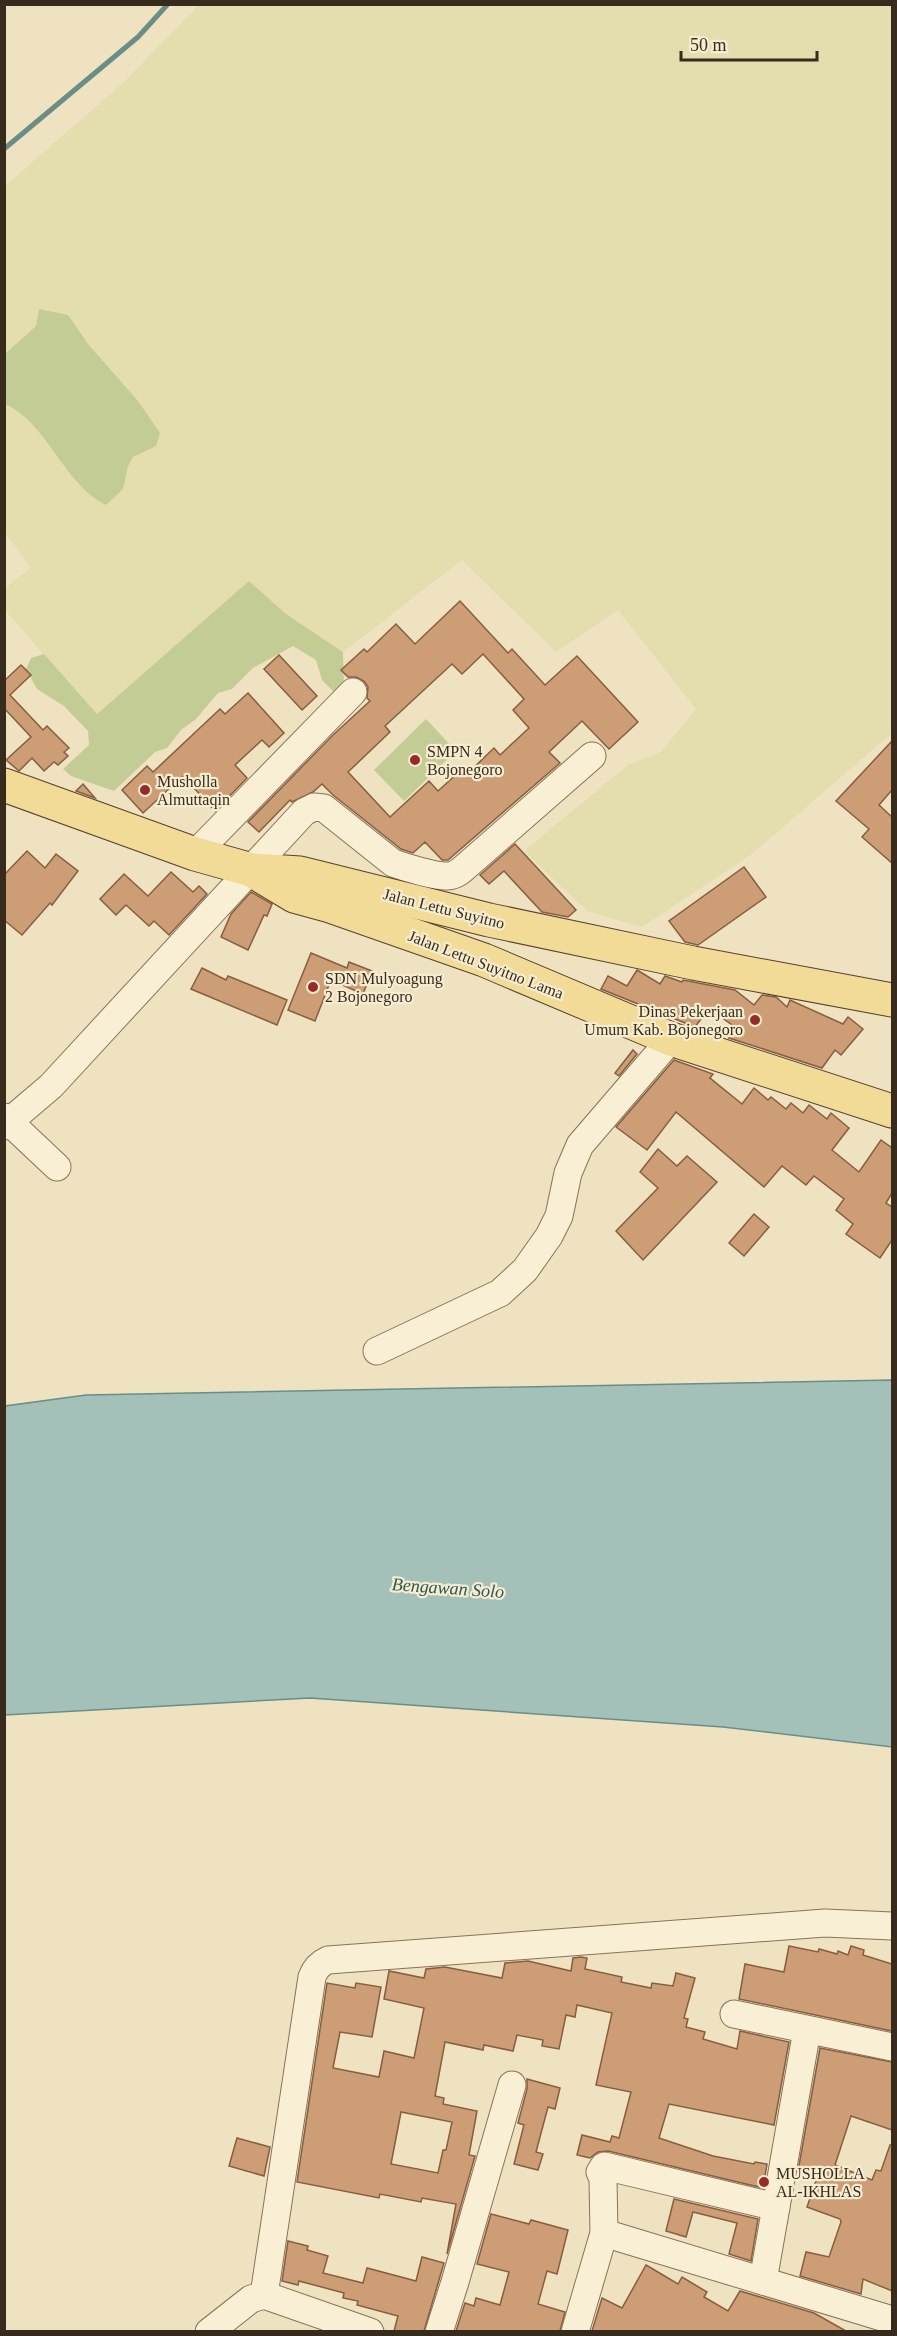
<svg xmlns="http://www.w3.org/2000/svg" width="897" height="2336" font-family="Georgia,serif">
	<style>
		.farmland { fill: #e4ddae }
		.green { fill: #c4cc95 }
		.water { fill: #a3c0b9; stroke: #6a8e87; stroke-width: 1.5 }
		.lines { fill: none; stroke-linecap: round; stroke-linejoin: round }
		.stream { stroke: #6a8e87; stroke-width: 5 }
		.building { fill: #cd9d76; stroke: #875e3e; stroke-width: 1.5; fill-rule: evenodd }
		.minor-casing { stroke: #887358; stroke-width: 29 }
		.major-casing { stroke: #55412d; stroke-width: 35 }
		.minor { stroke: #f9efd4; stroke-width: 27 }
		.major { stroke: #f2da97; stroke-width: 33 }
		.poi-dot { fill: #972b28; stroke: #f6ecd0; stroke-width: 2 }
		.labels { text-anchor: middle; stroke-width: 4.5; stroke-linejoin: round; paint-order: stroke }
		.poi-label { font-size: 16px; fill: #372b1d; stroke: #f6ecd0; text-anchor: start }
		.street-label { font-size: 16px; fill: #372b1d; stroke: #f6ecd0 }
		.water-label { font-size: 18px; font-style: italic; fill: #2c5756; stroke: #f6ecd0 }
	</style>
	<rect width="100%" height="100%" fill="#eee2c1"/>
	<polygon class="farmland" points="199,5 892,5 892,733 752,854 642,927 587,911 524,851 628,765 661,752 696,709 618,610 556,652 462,560 343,652 286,614 251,583 96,714 5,610 5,588 31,568 5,532 5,186 123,83"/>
	<g class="green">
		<path d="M 39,309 L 68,315 L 88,344 L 138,401 L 160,433 L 156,446 L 133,457 L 128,466 L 123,489 L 106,505 C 64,485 47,422 5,404 L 5,354 L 36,326 Z"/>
		<polygon points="249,581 286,614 343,652 344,686 334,692 322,680 316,660 293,646 253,668 232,689 218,693 196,719 181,730 167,748 155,752 114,791 71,776 63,769 89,745 88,731 64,706 37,689 26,669 31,658 44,654 97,714"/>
		<polygon points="426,719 456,751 404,801 374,770"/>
	</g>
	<polygon class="water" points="892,1380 892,1747 723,1727 310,1698 5,1715 5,1406 86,1395"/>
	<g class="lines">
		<polyline class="stream" points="4,149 138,37 168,4"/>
	</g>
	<g class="building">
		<path d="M 460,601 L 508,653 L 512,649 L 545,685 L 577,656 L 638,722 L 609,749 L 582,721 L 549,752 L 560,763 L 448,860 L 442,860 L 425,842 L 413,853 L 401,849 L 333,795 L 322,784 L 313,792 L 292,802 L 290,800 L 259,832 L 248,822 L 333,735 L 370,701 L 367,698 L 368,687 L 364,681 L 356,677 L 348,677 L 341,670 L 364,649 L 367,652 L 396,624 L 415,644 ZM 483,654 L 524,699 L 513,710 L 529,728 L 500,755 L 494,748 L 466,775 L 461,770 L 438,791 L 429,781 L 390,817 L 348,772 L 390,732 L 385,726 L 452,664 L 462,674 Z"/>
		<polygon points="279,655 317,696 302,710 264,669"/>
		<polygon points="21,665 31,675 10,695 43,730 47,726 69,748 64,752 68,756 58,765 54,762 44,771 32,758 19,771 6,760 31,737 4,708 4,681"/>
		<polygon points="248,693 284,733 269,747 262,740 235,765 247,778 215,811 183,776 143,813 122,790 147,766 153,772 220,709 225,714"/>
		<polygon points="892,741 892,790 879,805 892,817 892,863 862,837 869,829 836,801"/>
		<polygon points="83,784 95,798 76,791"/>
		<polygon points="515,844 576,910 568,917 542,912 504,871 489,884 480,875"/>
		<polygon points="27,851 45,868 56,854 78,871 52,905 50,903 22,935 4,920 4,875"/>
		<polygon points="744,867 766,897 698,945 685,942 669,921"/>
		<polygon points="171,872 193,892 199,886 207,894 169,935 154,921 149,926 126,905 116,915 100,899 124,874 148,896"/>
		<polygon points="251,892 272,904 267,916 264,915 248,950 221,937 231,914"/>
		<polygon points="311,953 347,968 349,962 372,971 363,994 331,980 315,1021 288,1010"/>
		<polygon points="202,968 226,980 228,976 287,1000 277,1025 191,989"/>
		<polygon points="637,970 660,984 665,976 682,982 683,980 735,990 754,1005 762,995 776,997 787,1007 790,1000 843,1024 848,1017 863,1029 841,1055 835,1050 822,1068 729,1038 736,1028 709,1008 695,1027 601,989 608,976 627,986"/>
		<polygon points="633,1050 637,1054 619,1076 615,1073"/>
		<polygon points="674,1060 713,1074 710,1078 742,1104 754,1088 768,1100 771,1097 786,1109 791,1103 803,1113 809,1105 827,1119 831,1113 849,1128 832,1150 859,1172 881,1140 892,1148 892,1193 886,1203 892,1207 892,1240 880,1258 846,1234 853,1224 836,1210 844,1199 814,1176 806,1185 782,1166 764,1187 676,1112 647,1150 616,1127"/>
		<polygon points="658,1149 677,1166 687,1156 717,1182 643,1260 616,1231 658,1188 640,1172"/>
		<polygon points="754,1214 769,1227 744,1256 729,1243"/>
		<polygon points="789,1946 818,1952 819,1949 837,1954 838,1951 848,1955 851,1946 864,1950 863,1955 892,1964 892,2031 739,1999 745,1964 784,1972"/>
		<path d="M 581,1957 L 587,1958 L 585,1969 L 622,1977 L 621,1982 L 651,1988 L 652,1983 L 673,1986 L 676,1973 L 695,1978 L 684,2018 L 688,2019 L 686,2027 L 705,2032 L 703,2039 L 737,2049 L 740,2031 L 789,2042 L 774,2125 L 669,2104 L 659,2138 L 713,2156 L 754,2164 L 755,2162 L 767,2164 L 763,2188 L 608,2151 L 598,2152 L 590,2158 L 577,2155 L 582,2135 L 610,2142 L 612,2136 L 619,2138 L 631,2092 L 596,2085 L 612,2013 L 577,2005 L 575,2017 L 566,2015 L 559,2049 L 542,2046 L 543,2040 L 517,2035 L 513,2051 L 484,2045 L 483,2050 L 445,2042 L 435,2096 L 444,2098 L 443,2104 L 477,2111 L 469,2155 L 475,2156 L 447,2254 L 456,2204 L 422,2198 L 421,2202 L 380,2194 L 379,2198 L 297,2182 L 327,1983 L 355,1988 L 356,1983 L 381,1987 L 372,2037 L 340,2032 L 333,2068 L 379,2077 L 384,2051 L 414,2058 L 424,2008 L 384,1999 L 389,1971 L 424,1978 L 426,1969 L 445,1967 L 502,1978 L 505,1963 L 528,1961 L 571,1971 L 573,1958 ZM 401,2112 L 452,2122 L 446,2150 L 443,2150 L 438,2173 L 391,2164 Z"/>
		<polygon points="820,2048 892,2062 892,2130 851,2116 835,2165 872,2180 876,2170 881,2171 890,2145 892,2145 892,2291 863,2279 861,2294 800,2276 806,2252 829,2257 841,2222 840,2219 807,2207 817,2178 798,2171"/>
		<polygon points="527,2079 560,2088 555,2109 548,2107 536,2152 543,2154 538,2170 514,2164 524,2125 518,2123 527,2089"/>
		<polygon points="237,2138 270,2147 264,2176 229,2166"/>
		<polygon points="674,2199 758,2219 751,2261 729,2254 737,2223 693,2212 686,2237 666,2231"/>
		<polygon points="491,2214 529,2224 531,2220 568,2230 557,2274 547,2271 538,2304 565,2312 560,2331 456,2331 465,2303 474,2306 476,2298 500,2305 509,2272 477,2264"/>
		<polygon points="288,2241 308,2246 307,2250 328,2256 323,2273 363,2283 367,2268 416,2281 422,2257 444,2263 424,2331 394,2331 398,2316 357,2305 358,2301 343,2298 344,2293 299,2281 298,2285 282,2281"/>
		<polygon points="646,2265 678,2284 682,2277 707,2292 704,2297 728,2311 740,2291 814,2313 846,2331 592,2331 602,2298 622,2308"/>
	</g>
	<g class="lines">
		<defs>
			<g id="minor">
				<polyline points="195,854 353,692"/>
				<polyline points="4,1117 57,1167"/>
				<path d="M 4,1126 L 51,1086 L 304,812 L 314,807 L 324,808 L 393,863 C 404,867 436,877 448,876 C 457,876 465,867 472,861 L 592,756"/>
				<polyline points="377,1351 500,1293 525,1270 549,1236 559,1216 568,1173 580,1145 671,1039"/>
				<polyline points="734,2014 892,2047"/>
				<polyline points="604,2233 603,2179 600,2172 604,2166 776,2207"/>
				<polyline points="763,2281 807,2030"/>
				<path d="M 264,2295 L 312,1977 C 315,1969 319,1964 328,1960 L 825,1923 L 892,1926"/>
				<polyline points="209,2332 251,2299 264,2295 370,2332"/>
				<polyline points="439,2332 455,2282 512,2085"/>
				<polyline points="575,2332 604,2233 892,2320"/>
			</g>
			<g id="major">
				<polyline points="4,785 195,854 252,870 300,873 489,920 693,963 892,1000"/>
				<polyline points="256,873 294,896 327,905 484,960 671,1039 892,1111"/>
			</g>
		</defs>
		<use href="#minor" class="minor-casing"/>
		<use href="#major" class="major-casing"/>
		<use href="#minor" class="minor"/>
		<use href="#major" class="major"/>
	</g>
	<g class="poi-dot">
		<circle cx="415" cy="760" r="6"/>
		<circle cx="145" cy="790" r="6"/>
		<circle cx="313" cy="987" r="6"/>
		<circle cx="755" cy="1020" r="6"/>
		<circle cx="764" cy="2182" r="6"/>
	</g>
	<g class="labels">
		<g class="poi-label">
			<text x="427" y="757">SMPN 4<tspan x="427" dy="18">Bojonegoro</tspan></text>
			<text x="157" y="787">Musholla<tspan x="157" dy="18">Almuttaqin</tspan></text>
			<text x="325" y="984">SDN Mulyoagung<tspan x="325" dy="18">2 Bojonegoro</tspan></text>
			<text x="743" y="1017" text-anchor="end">Dinas Pekerjaan<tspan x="743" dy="18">Umum Kab. Bojonegoro</tspan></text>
			<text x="776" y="2179">MUSHOLLA<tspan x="776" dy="18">AL-IKHLAS</tspan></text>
		</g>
		<g class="street-label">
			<text transform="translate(444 908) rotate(14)" y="6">Jalan Lettu Suyitno</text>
			<text transform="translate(486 964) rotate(21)" y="6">Jalan Lettu Suyitno Lama</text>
		</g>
		<g class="water-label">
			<text transform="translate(448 1588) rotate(4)" y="6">Bengawan Solo</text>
		</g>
	</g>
	<rect width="897" height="2336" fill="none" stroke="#372b1d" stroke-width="12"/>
	<path d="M681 51v9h136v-9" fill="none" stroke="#372b1d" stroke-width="3"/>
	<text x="690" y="51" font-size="18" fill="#372b1d" stroke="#f6ecd0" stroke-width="4.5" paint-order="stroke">50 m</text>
</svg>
